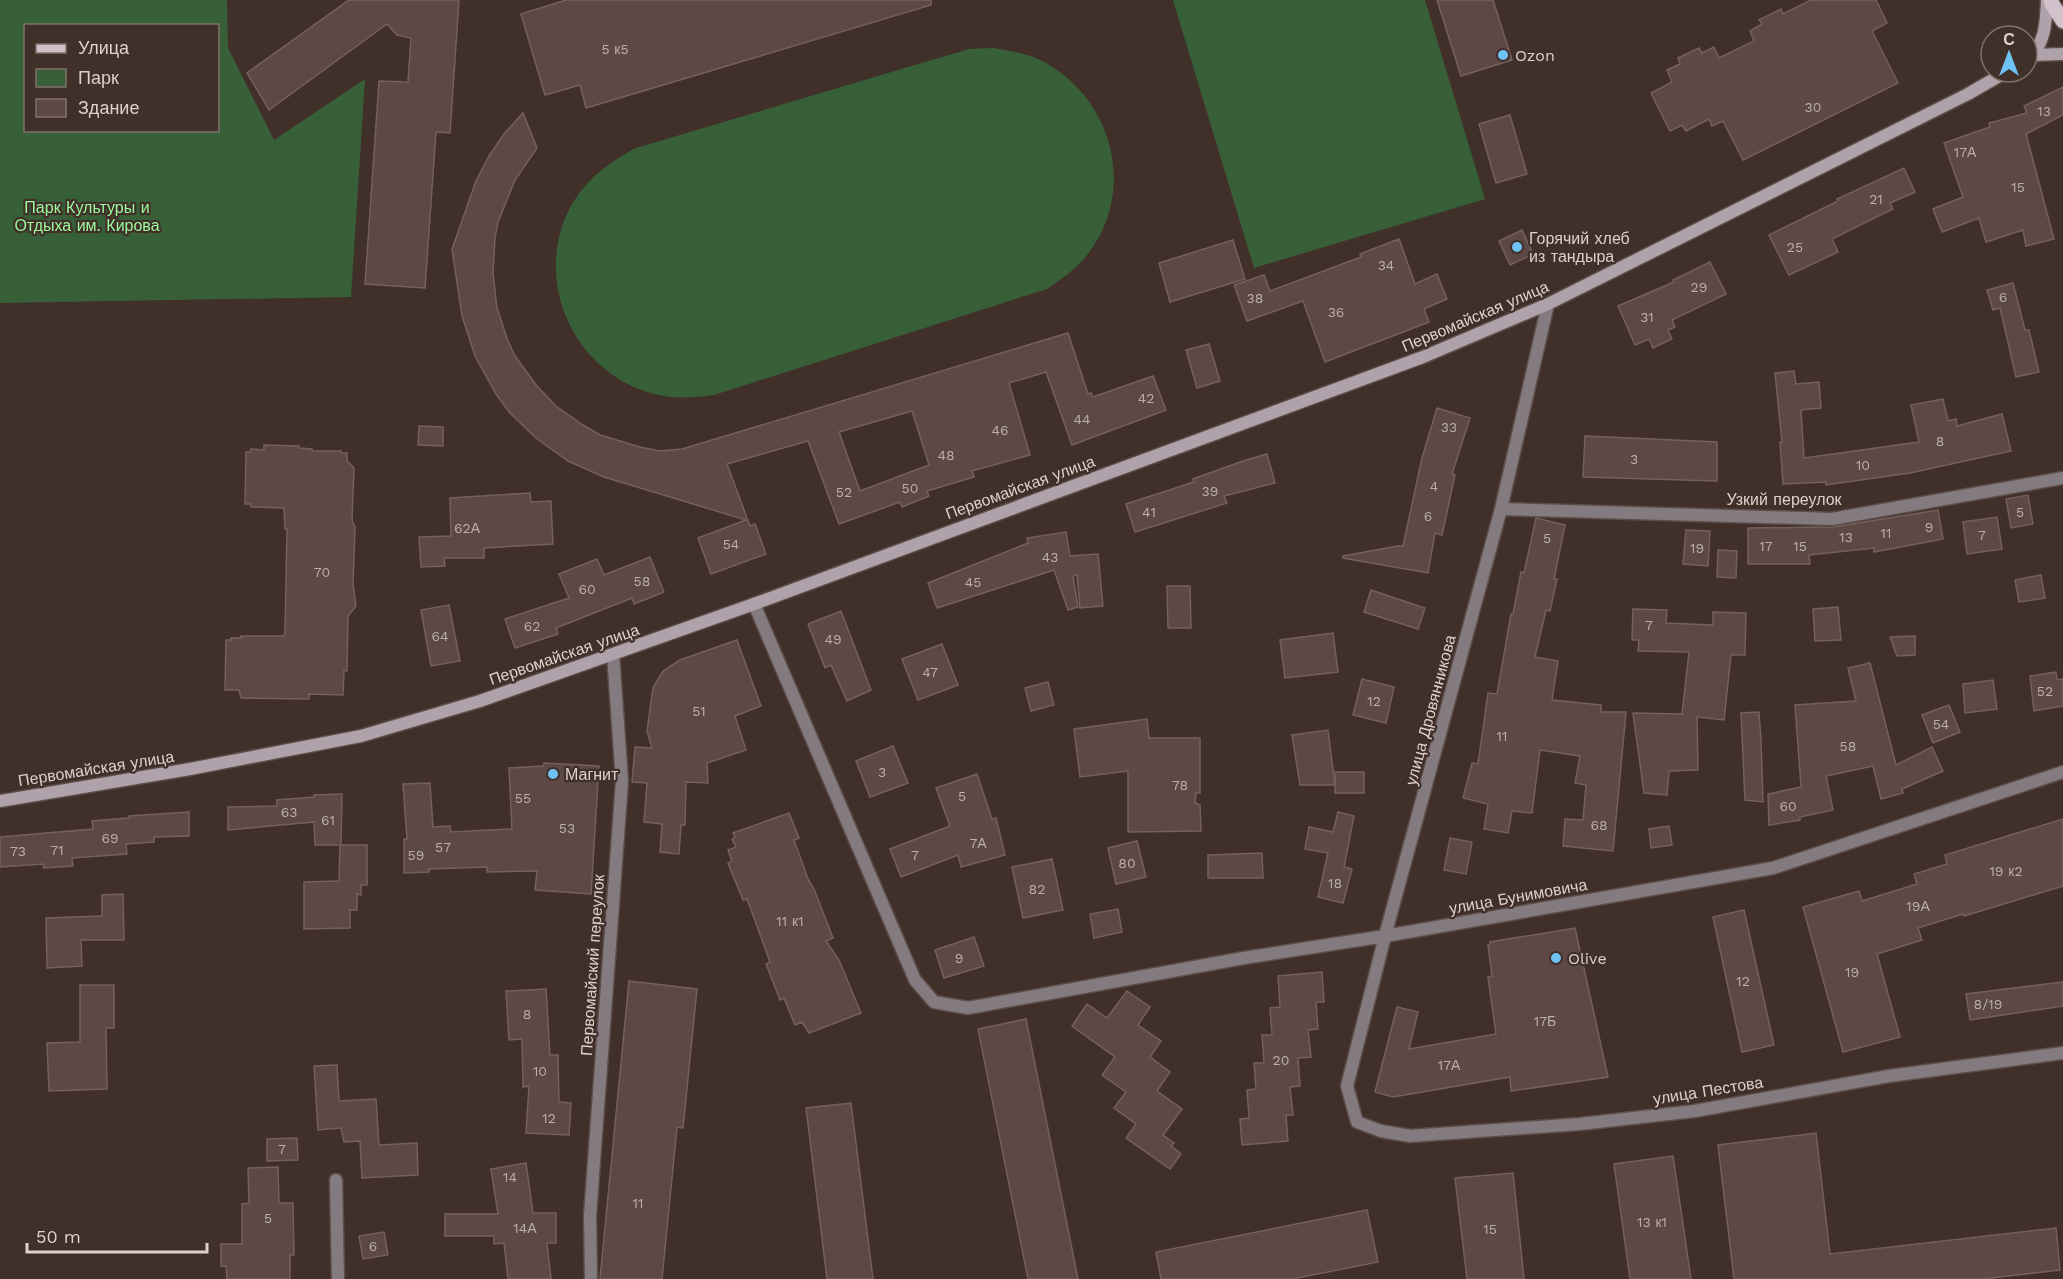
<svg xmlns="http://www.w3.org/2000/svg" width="2063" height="1279" font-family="'Work Sans',sans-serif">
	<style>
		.green { fill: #386038; fill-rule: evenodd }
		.building { fill: #5c4844; stroke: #74605c; stroke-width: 1.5; fill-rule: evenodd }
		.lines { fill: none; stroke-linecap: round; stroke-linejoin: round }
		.street-casing { stroke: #5d4d47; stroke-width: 15 }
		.secondary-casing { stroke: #5d4d47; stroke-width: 15 }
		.primary-casing { stroke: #5d4d47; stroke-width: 18 }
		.street { stroke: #837b80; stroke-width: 12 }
		.secondary { stroke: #afa2ab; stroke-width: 12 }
		.primary { stroke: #d1c1cb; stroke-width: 15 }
		.poi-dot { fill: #6fc2f4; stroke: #41302a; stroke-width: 2 }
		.labels { text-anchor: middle; stroke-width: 4.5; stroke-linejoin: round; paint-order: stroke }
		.number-label { font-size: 14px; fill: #bcafab }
		.poi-label { font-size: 16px; fill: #dcd1cd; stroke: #41302a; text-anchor: start }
		.park-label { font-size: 16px; fill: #9afa9b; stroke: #41302a }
		.street-label { font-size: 16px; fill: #dcd1cd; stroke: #41302a }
	</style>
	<rect width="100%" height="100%" fill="#41302a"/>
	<g class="green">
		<path d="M 0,0 L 227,0 L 228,48 L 274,140 L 365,79 L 351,297 L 0,303 ZM 26,26 L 218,26 L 218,130 L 26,130 Z"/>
		<polygon points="1173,0 1425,0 1485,199 1254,268"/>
		<path d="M 994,48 C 1009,51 1024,53 1038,59 C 1114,95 1140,195 1083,260 C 1072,272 1060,280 1047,289 L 714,395 C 698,397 681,399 664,396 C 576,381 527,278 574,201 C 589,177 611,161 636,148 L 969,49 Z"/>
	</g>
	<g class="building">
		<polygon points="349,0 459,0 450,133 436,132 425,288 365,284 379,81 408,82 411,38 397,35 387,24 269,110 247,73"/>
		<polygon points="566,0 931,0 931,5 586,108 580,85 545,95 521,14"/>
		<polygon points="1437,0 1493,0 1512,60 1461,76"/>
		<polygon points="1811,0 1876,0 1887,23 1872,31 1898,83 1743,160 1723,121 1712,126 1709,119 1686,131 1682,125 1670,131 1651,93 1672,82 1667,70 1680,64 1678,58 1699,48 1702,53 1714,47 1719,58 1754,41 1750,31 1762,24 1759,20 1781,9 1783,14"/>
		<polygon points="2063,87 2063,115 2026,134 2054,239 2026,246 2023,230 1986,242 1979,218 1942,232 1933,209 1963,197 1944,143 1990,127 1989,123 2027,113 2024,106"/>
		<path d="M 523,113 L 537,148 L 515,180 L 498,222 L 495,238 L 493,273 L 497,308 L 508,341 L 515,356 L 536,385 L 556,406 L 583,425 L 600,435 L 640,447 L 660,451 L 682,449 L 1068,333 L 1088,394 L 1091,393 L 1093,397 L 1153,376 L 1166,410 L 1072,445 L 1046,372 L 1009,383 L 1030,455 L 972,471 L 974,477 L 927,491 L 929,496 L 902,507 L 900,502 L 839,524 L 808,441 L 727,464 L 750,526 L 755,524 L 766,554 L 711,574 L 698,538 L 746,520 L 604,477 L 568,461 L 536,438 L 510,413 L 496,394 L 475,356 L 462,316 L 452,249 L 476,181 L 489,156 L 504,134 ZM 912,411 L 929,465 L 860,491 L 839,432 Z"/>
		<polygon points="1510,115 1527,174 1496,183 1479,124"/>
		<polygon points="1904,168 1915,192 1890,203 1893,209 1832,239 1838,252 1789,275 1769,235 1838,201 1837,199"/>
		<polygon points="1522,230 1533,254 1510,265 1499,241"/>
		<polygon points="1399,239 1415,284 1437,274 1447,299 1424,309 1429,322 1325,362 1303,301 1247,321 1234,285 1264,275 1270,291 1361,257 1360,254"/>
		<polygon points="1233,240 1245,279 1170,302 1159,263"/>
		<polygon points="1710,262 1726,294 1672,320 1675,327 1668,330 1672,339 1653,348 1649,339 1635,345 1618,306 1674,282 1673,280"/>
		<polygon points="2013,283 2025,330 2029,330 2039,372 2016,377 2000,308 1993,310 1987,290"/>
		<polygon points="1209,344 1220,381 1197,388 1186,350"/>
		<polygon points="1794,371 1796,384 1819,382 1821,408 1801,410 1804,458 1919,442 1911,405 1943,399 1948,421 1956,419 1957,426 2002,414 2011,451 1910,473 1826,485 1826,482 1783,484 1780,442 1782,442 1775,373"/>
		<polygon points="1437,408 1470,418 1452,474 1455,475 1442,535 1435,533 1428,573 1343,558 1343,556 1398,546 1403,546 1422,458"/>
		<polygon points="419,426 443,427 443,446 418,445"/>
		<polygon points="1585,436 1717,442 1717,481 1583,477"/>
		<polygon points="264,445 299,446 299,448 312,449 312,451 341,451 341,453 347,453 347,461 354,468 352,520 355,527 353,584 356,606 348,616 347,671 344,670 343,695 309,694 309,699 241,698 239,690 225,690 226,640 231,640 231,638 241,638 241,636 284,636 285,632 287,529 285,529 284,508 251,507 251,504 245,504 246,452 251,452 251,449 264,450"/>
		<polygon points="1267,454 1275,483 1224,496 1227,503 1135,532 1126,504 1194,482 1193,479 1243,461"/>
		<polygon points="530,493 531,502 551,501 553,544 484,548 484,558 444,558 445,566 421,567 419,537 451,536 450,498"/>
		<polygon points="2028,495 2033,524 2011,528 2006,499"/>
		<polygon points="1938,510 1943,539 1874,552 1874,548 1809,555 1810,564 1748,564 1748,528 1833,527"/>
		<polygon points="1997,517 2002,549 1967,554 1963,522"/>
		<polygon points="1536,518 1565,525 1554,579 1557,579 1550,611 1546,610 1535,657 1558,661 1552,700 1601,705 1601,712 1626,712 1613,851 1563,846 1565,819 1583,820 1586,785 1575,783 1580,756 1540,750 1532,813 1512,811 1508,833 1484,829 1488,804 1463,798 1472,763 1478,764 1488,693 1497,694 1511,614 1513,614 1521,572 1524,573"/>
		<polygon points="1686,530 1710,531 1708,566 1683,564"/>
		<polygon points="1066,532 1070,556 1098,554 1103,606 1080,608 1077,575 1073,576 1078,607 1068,610 1054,570 937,608 928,583 1028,543 1027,538"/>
		<polygon points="1718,550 1737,551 1736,578 1717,577"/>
		<polygon points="650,557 664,592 634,604 632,598 556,628 558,634 515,648 505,619 569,598 559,574 597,559 604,575"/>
		<polygon points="2041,575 2045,598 2019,602 2015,580"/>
		<polygon points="1167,586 1190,586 1191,628 1168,628"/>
		<polygon points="1371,590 1425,608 1418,629 1364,612"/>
		<polygon points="449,605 460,661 431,666 421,610"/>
		<polygon points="1838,607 1841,640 1815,641 1813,609"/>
		<polygon points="1633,609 1667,610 1666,623 1713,625 1713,612 1746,613 1745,655 1731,655 1724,720 1697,717 1698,770 1669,771 1667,795 1644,793 1633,713 1682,714 1689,652 1638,651 1639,640 1632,640"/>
		<polygon points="841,611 871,690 847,701 831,665 825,668 808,624"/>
		<polygon points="1333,633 1338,672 1285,678 1280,640"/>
		<polygon points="1915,636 1915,655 1897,656 1890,637"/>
		<polygon points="737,640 761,706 735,716 746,750 707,763 708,783 686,782 685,825 681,825 679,854 660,852 662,824 644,822 647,783 632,782 635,747 652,748 647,731 653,688 663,671 680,660"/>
		<polygon points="942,644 958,685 918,700 902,659"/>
		<polygon points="1870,663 1896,765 1932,747 1943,771 1902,789 1903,793 1881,799 1873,766 1826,776 1833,810 1800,817 1800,820 1769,825 1768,794 1801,787 1795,705 1856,701 1848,668"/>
		<polygon points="2056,672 2057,680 2063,679 2063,706 2034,711 2030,676"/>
		<polygon points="1362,679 1394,687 1386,723 1353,715"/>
		<polygon points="1993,680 1997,709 1965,713 1963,684"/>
		<polygon points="1048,682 1054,705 1031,711 1025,688"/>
		<polygon points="1949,705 1960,732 1933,743 1922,715"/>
		<polygon points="1759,712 1761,741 1763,802 1745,800 1741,713"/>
		<polygon points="1147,719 1149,738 1200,738 1200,793 1196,793 1195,803 1200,805 1201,831 1128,832 1128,771 1080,777 1074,729"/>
		<polygon points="1328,730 1335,785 1300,785 1292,735"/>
		<polygon points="893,746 908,783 870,797 856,761"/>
		<polygon points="544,763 599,766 591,894 535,890 537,871 487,872 487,867 429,869 429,872 404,873 404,839 407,839 403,784 430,783 433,827 450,826 451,832 512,829 509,768 543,766"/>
		<rect x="1335" y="772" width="29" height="21"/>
		<polygon points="977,774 992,819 996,818 1005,855 961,867 958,855 901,877 890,849 950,826 936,788"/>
		<polygon points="342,794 341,845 367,845 367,885 361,885 361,895 357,894 357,910 350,910 350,928 304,929 304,882 339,881 340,845 315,845 314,822 228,830 228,807 277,806 277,800 314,797 314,795"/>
		<polygon points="189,812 189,836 154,837 154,842 126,844 127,854 72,858 73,866 44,868 43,864 0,867 0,837 93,829 92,821 129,818 129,816"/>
		<polygon points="1338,812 1354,816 1344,867 1352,869 1343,903 1318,897 1328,853 1305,849 1309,827 1333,832"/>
		<polygon points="789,813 799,838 794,840 808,879 814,889 833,938 826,941 839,960 861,1013 809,1033 802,1022 795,1025 784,998 780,1000 766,964 770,962 757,926 747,899 743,900 728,863 732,861 728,850 736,847 732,839 735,837 733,833"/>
		<polygon points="2063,819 2063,886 1964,916 1963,914 1918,928 1922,940 1877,954 1900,1037 1843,1052 1803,907 1859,891 1862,901 1917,884 1914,874 1947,864 1945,855"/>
		<polygon points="1669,826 1672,845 1651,848 1649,829"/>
		<polygon points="1450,838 1472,842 1466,874 1444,870"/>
		<polygon points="1137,841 1146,877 1116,884 1108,848"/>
		<polygon points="1262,853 1263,878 1208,878 1208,855"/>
		<polygon points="1052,859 1063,910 1023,918 1012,867"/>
		<polygon points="123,894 124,940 81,940 82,966 47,968 46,918 102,916 102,895"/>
		<polygon points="1118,909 1122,932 1094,938 1090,914"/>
		<polygon points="1744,910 1774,1045 1742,1052 1713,917"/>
		<polygon points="1575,928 1608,1077 1511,1091 1510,1077 1393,1097 1375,1092 1397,1007 1418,1012 1409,1049 1496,1034 1488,977 1492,976 1488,945 1490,945 1490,942"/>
		<polygon points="974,937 984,966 944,978 935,950"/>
		<polygon points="1322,972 1324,1002 1316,1002 1318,1029 1308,1030 1311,1057 1298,1058 1300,1086 1290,1087 1293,1115 1286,1115 1288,1141 1242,1145 1240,1119 1249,1118 1247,1090 1256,1089 1254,1063 1264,1063 1262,1035 1272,1035 1270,1008 1280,1007 1278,976"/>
		<polygon points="629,981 697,989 683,1128 677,1127 662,1279 600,1279"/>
		<polygon points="2063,982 2063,1006 1970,1020 1966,994"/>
		<polygon points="80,985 114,985 114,1028 106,1028 107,1089 49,1091 47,1043 80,1042"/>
		<polygon points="546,989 550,1055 558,1055 559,1102 571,1103 569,1135 526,1133 529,1086 523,1087 522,1039 509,1040 506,991"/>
		<polygon points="1127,991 1150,1007 1138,1025 1161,1041 1150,1057 1170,1072 1157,1091 1182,1109 1163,1135 1174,1143 1171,1146 1181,1154 1170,1169 1126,1138 1136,1124 1114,1108 1126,1092 1102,1075 1115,1057 1072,1026 1087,1004 1107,1018"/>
		<polygon points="1026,1019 1078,1279 1028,1279 978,1029"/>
		<polygon points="337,1065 339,1101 376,1099 379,1145 417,1143 418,1175 362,1178 360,1141 344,1142 341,1128 318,1130 314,1066"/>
		<polygon points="851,1103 873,1279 827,1279 806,1108"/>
		<polygon points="1816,1133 1830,1254 2056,1228 2060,1270 1983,1279 1734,1279 1718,1145"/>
		<polygon points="297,1138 298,1160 267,1161 267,1139"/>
		<polygon points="1673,1156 1691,1279 1630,1279 1614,1164"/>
		<polygon points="526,1163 533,1213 556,1213 556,1243 547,1243 551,1279 508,1279 504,1243 494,1244 494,1236 445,1236 445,1214 498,1214 491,1169"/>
		<polygon points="278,1167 279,1203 293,1203 294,1255 290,1255 290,1279 227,1279 226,1266 221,1266 221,1244 242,1244 242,1204 249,1203 248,1168"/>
		<polygon points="1513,1173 1524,1279 1467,1279 1455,1178"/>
		<polygon points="1367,1210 1378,1262 1292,1279 1161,1279 1156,1252"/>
		<polygon points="384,1232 388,1255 363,1259 359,1236"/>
	</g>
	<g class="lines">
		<defs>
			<g id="street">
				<polyline points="1548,304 1501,509 1385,936 1347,1086 1357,1122 1381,1131 1410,1136 1580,1124 1695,1111 1889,1076 2063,1053"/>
				<polyline points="1501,509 1832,519 2063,478"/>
				<polyline points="754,604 915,980 934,1002 968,1008 1244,958 1385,936 1773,868 2063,772"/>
				<polyline points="336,1180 338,1279"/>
				<polyline points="591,1279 590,1216 622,781 613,654"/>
			</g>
			<g id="secondary">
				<polyline points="2031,55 2063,54"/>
				<path d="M 2027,58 C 2046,46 2046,20 2047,0"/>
				<polyline points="0,801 190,769 361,736 480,701 754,604 1423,357 1548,304 1968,94 2006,72"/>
			</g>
			<polyline id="primary" points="2051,0 2052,4 2063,21"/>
		</defs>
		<use href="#street" class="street-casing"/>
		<use href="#secondary" class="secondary-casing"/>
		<use href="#primary" class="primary-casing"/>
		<use href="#street" class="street"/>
		<use href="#secondary" class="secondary"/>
		<use href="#primary" class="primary"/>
	</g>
	<g class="poi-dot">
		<circle cx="1503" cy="55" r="6"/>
		<circle cx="1517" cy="247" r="6"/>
		<circle cx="553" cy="774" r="6"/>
		<circle cx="1556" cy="958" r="6"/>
	</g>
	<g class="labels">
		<g class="number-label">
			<text x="615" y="54">5 к5</text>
			<text x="1813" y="112">30</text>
			<text x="2044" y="116">13</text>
			<text x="1965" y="157">17А</text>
			<text x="2018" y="192">15</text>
			<text x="1876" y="204">21</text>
			<text x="1795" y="252">25</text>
			<text x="1386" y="270">34</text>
			<text x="1699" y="292">29</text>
			<text x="2003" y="302">6</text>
			<text x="1255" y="303">38</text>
			<text x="1336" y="317">36</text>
			<text x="1647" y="322">31</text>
			<text x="1146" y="403">42</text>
			<text x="1082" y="424">44</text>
			<text x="1449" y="432">33</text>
			<text x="1000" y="435">46</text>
			<text x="1940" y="446">8</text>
			<text x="946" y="460">48</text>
			<text x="1634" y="464">3</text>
			<text x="1863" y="470">10</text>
			<text x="1434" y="491">4</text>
			<text x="910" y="493">50</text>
			<text x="1210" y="496">39</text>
			<text x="844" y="497">52</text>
			<text x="1149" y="517">41</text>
			<text x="2020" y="517">5</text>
			<text x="1428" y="521">6</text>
			<text x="1929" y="532">9</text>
			<text x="467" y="533">62А</text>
			<text x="1886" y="538">11</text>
			<text x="1982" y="540">7</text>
			<text x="1846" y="542">13</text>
			<text x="1547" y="543">5</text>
			<text x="731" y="549">54</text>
			<text x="1766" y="551">17</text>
			<text x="1800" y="551">15</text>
			<text x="1697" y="553">19</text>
			<text x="1050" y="562">43</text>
			<text x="322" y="577">70</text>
			<text x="642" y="586">58</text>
			<text x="973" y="587">45</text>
			<text x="587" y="594">60</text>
			<text x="1649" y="630">7</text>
			<text x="532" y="631">62</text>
			<text x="440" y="641">64</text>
			<text x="833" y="644">49</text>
			<text x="930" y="677">47</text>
			<text x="2045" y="696">52</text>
			<text x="1374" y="706">12</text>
			<text x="699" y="716">51</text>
			<text x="1941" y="729">54</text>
			<text x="1502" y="741">11</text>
			<text x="1848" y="751">58</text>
			<text x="882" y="777">3</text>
			<text x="1180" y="790">78</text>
			<text x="962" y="801">5</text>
			<text x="523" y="803">55</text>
			<text x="1788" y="811">60</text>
			<text x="289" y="817">63</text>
			<text x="328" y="825">61</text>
			<text x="1599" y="830">68</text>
			<text x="567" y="833">53</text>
			<text x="110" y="843">69</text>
			<text x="978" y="848">7А</text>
			<text x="443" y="852">57</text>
			<text x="57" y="855">71</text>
			<text x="18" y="856">73</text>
			<text x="416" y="860">59</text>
			<text x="915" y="860">7</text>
			<text x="1127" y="868">80</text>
			<text x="2006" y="876">19 к2</text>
			<text x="1335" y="888">18</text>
			<text x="1037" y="894">82</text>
			<text x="1918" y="911">19А</text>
			<text x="790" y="926">11 к1</text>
			<text x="959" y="963">9</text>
			<text x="1852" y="977">19</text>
			<text x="1743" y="986">12</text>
			<text x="1988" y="1009">8/19</text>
			<text x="527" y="1019">8</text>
			<text x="1545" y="1026">17Б</text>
			<text x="1281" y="1065">20</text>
			<text x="1449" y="1070">17А</text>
			<text x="540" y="1076">10</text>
			<text x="549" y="1123">12</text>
			<text x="282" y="1154">7</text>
			<text x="510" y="1182">14</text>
			<text x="638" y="1208">11</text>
			<text x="268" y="1223">5</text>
			<text x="1652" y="1227">13 к1</text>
			<text x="525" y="1233">14А</text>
			<text x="1490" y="1234">15</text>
			<text x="373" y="1251">6</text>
		</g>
		<g class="poi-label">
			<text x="1515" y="61">Ozon</text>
			<text x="1529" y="244">Горячий хлеб<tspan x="1529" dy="18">из тандыра</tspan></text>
			<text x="565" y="780">Магнит</text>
			<text x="1568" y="964">Olive</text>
		</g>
		<g class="park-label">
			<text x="87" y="213">Парк Культуры и<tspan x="87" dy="18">Отдыха им. Кирова</tspan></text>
		</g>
		<g class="street-label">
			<text transform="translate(1475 316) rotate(-23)" y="6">Первомайская улица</text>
			<text transform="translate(1020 487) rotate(-20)" y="6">Первомайская улица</text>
			<text x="1784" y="505">Узкий переулок</text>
			<text transform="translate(564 654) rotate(-19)" y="6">Первомайская улица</text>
			<text transform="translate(1430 710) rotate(-75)" y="6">улица Дровянникова</text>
			<text transform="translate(96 768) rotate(-9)" y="6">Первомайская улица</text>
			<text transform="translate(1518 896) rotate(-10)" y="6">улица Бунимовича</text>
			<text transform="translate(592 965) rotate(-86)" y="6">Первомайский переулок</text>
			<text transform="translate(1708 1090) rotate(-9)" y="6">улица Пестова</text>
		</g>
	</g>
	<rect x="24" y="24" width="195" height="108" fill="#41302a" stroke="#7f706b" stroke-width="1.5"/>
	<rect x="36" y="44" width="30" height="9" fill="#d1c1cb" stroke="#7f706b" stroke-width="1.5"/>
	<text x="78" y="54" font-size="18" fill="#dcd1cd">Улица</text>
	<rect x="36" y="69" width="30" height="18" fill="#386038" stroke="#7f706b" stroke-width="1.5"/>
	<text x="78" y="84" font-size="18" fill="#dcd1cd">Парк</text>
	<rect x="36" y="99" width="30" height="18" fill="#5c4844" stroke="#7f706b" stroke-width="1.5"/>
	<text x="78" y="114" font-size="18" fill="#dcd1cd">Здание</text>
	<g transform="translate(2009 54)"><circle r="28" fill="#41302a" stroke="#7f706b" stroke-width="1.5"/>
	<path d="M0-4.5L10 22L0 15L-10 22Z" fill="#6fc2f4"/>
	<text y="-9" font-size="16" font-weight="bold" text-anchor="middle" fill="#dcd1cd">С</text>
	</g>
	<path d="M27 1243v9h180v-9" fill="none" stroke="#dcd1cd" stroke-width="3"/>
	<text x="36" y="1243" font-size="18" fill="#dcd1cd" stroke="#41302a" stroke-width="4.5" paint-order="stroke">50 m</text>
</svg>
